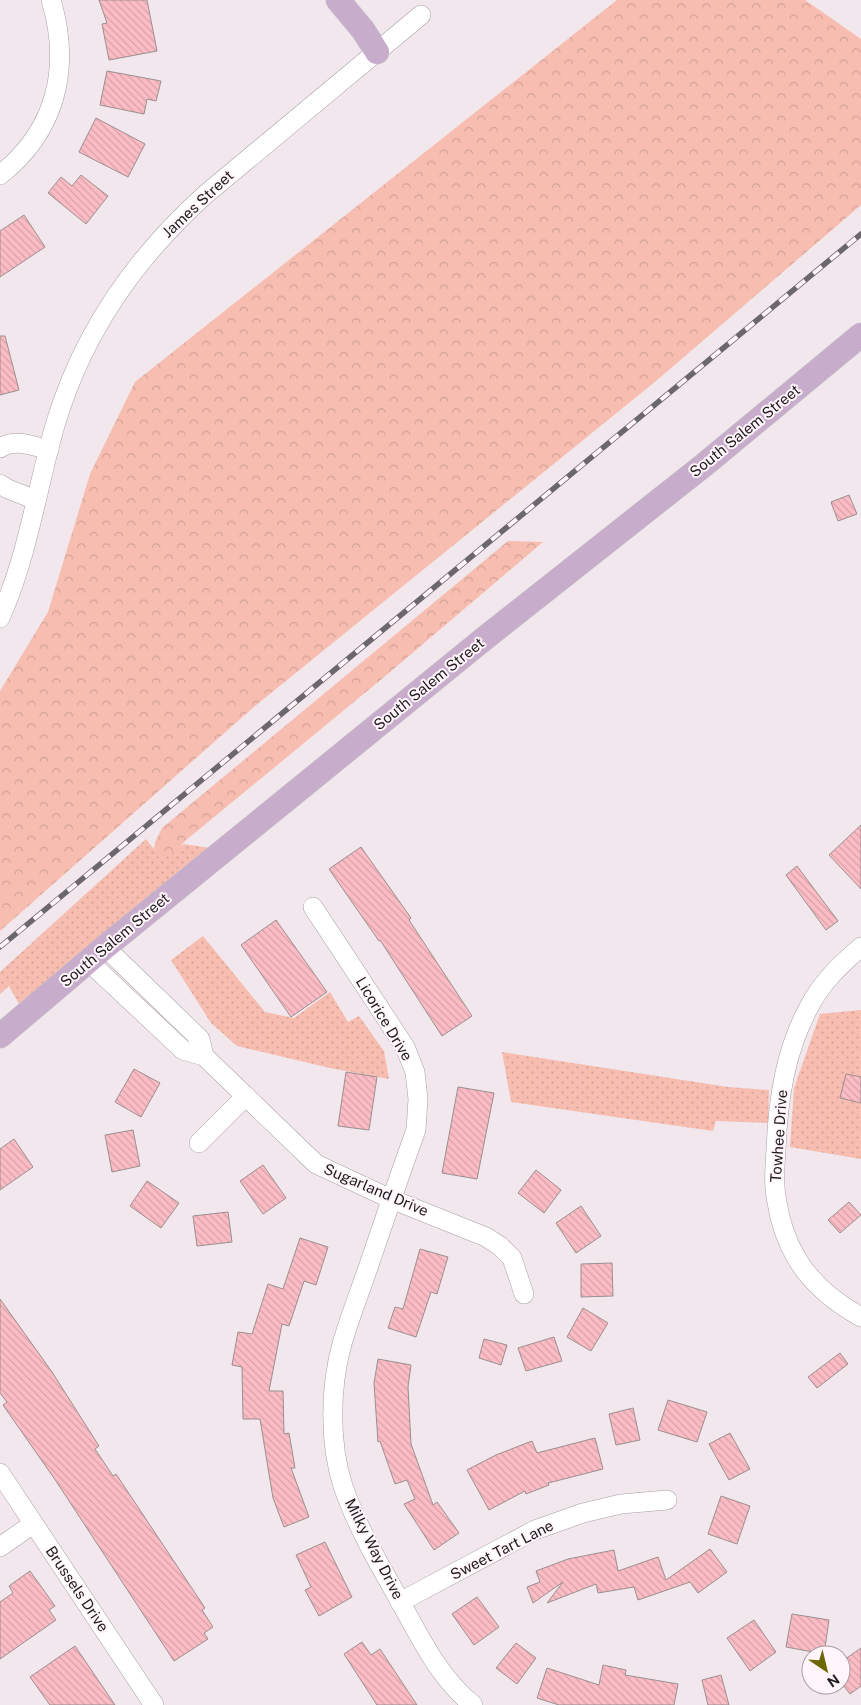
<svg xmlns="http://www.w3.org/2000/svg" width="861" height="1705" font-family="'Public Sans',sans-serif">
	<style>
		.grass { fill: url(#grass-dots) }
		.forest { fill: url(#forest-crowns) }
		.building { fill: url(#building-back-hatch); stroke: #9a8f90 }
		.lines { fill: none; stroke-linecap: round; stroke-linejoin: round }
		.minor-casing { stroke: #a99fa4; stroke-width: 20 }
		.major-casing { stroke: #c9c8c9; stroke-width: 25 }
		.minor { stroke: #fff; stroke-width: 19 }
		.major { stroke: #c7accc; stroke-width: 24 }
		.rail-casing { stroke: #6c676a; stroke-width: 5.5 }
		.rail { stroke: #fff5fa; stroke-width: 4; stroke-dasharray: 11; stroke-linecap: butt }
		.labels { text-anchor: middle; stroke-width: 4; stroke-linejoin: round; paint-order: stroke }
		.street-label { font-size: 15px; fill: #1e1b1d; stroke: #fff5fa }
	</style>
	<defs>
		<pattern id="grass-dots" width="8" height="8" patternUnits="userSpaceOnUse" patternTransform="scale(1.25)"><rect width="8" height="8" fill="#f7bdb0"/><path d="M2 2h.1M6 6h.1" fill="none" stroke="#d3a297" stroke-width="1.8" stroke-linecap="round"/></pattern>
		<pattern id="forest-crowns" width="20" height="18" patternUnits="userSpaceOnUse" patternTransform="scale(1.25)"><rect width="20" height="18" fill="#f7bdb0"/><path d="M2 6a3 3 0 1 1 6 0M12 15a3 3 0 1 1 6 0" fill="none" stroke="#d3a297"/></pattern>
		<pattern id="building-back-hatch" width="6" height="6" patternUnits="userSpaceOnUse" patternTransform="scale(1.25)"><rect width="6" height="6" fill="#fcbcc5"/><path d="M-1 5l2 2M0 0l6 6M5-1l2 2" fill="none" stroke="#d8a1a9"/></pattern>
	</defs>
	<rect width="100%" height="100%" fill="#f1e7ec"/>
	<g class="grass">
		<polygon points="146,839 162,859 184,844 210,848 19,1004 9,986 0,994 0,972"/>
		<polygon points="203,936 265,1012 294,1018 330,992 348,1022 359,1016 384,1051 389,1079 330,1068 237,1046 211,1023 171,960"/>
		<polygon points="861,1010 861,1159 790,1147 794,1088 820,1014"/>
		<polygon points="502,1052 728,1087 769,1090 768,1123 716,1121 713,1131 511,1102"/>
	</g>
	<g class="forest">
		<polygon points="617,0 805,0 861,39 861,205 656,381 255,706 0,931 0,691 48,612 90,474 135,382"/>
		<polygon points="508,541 543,542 383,678 185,841 179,848 161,860 154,849 155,842 162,828"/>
	</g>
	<g class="building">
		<polygon points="99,0 147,0 157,51 109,60 102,24 107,23"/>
		<polygon points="107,71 161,81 156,101 147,99 144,114 100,105"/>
		<polygon points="96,118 145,144 128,177 79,152"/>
		<polygon points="81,175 108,196 86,224 48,193 61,177 72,186"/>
		<polygon points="24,215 45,247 0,277 0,231"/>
		<polygon points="0,336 5,336 19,390 0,395"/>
		<polygon points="849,495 857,514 838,521 831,502"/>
		<polygon points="861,825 861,889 829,855"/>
		<polygon points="361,847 411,918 409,920 472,1016 442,1036 380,940 379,941 329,869"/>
		<polygon points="797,866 838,921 826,930 786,875"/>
		<polygon points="276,920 327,992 291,1017 241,945"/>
		<polygon points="134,1069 160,1083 141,1117 115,1102"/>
		<polygon points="346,1072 377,1077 369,1130 338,1126"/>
		<polygon points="846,1074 861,1077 861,1103 840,1098"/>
		<polygon points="458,1087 494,1093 477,1179 442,1173"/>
		<polygon points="133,1130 140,1166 112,1172 105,1135"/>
		<polygon points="14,1139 33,1167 0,1190 0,1149"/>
		<polygon points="263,1165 286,1198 263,1214 240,1181"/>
		<polygon points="536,1170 561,1190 544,1213 518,1193"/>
		<polygon points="147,1181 179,1203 161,1228 130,1206"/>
		<polygon points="849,1202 861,1215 840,1233 828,1220"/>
		<polygon points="581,1206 601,1236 576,1253 556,1223"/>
		<polygon points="228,1212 232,1242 197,1246 193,1216"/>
		<polygon points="300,1238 328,1247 316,1285 304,1281 289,1326 282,1324 269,1391 283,1391 284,1434 289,1433 295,1468 291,1468 309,1517 284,1527 273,1498 260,1419 243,1419 242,1367 232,1365 238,1332 252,1334 268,1284 283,1289"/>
		<polygon points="420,1249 448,1257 437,1294 431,1292 416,1337 388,1328 395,1307 403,1309"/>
		<polygon points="612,1263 613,1296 581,1297 581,1264"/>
		<polygon points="0,1299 52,1372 99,1446 95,1449 113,1476 116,1474 205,1608 202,1610 213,1627 204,1633 208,1639 174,1661 56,1481 3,1405 7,1402 0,1393"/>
		<polygon points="583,1308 608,1323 591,1351 567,1337"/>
		<polygon points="554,1337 562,1361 526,1371 518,1348"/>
		<polygon points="484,1339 507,1345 501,1365 479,1358"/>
		<polygon points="840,1353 848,1364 817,1388 808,1377"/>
		<polygon points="378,1359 411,1365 408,1387 411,1444 433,1505 437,1502 459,1533 434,1550 404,1504 415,1499 407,1480 395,1484 380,1441 378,1442 374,1383"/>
		<polygon points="668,1400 707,1412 697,1442 658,1430"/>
		<polygon points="633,1408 640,1440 616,1445 609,1414"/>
		<polygon points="730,1433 750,1469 729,1480 709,1444"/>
		<polygon points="595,1438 603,1469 548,1483 549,1485 526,1494 525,1491 489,1510 467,1470 496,1455 532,1441 537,1453"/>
		<polygon points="721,1496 750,1506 737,1544 708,1534"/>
		<polygon points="325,1542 352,1597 319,1616 305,1590 311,1587 296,1555"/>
		<polygon points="710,1549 727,1572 698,1593 690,1582 638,1600 634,1587 598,1593 596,1584 547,1603 563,1582 533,1603 527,1587 540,1582 536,1571 568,1559 614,1550 618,1571 658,1557 666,1580"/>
		<polygon points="30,1571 55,1606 49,1610 56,1620 0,1659 0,1602 13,1593 9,1586"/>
		<polygon points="477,1597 499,1627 474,1645 452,1614"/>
		<polygon points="792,1614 829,1620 824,1654 786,1647"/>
		<polygon points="754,1620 776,1652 750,1671 727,1638"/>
		<polygon points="362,1642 371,1655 380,1649 417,1705 377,1705 344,1654"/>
		<polygon points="516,1643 536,1658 517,1684 496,1668"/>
		<polygon points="75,1646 115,1705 50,1705 30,1677"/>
		<polygon points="861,1648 861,1686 850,1694 841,1682 841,1662"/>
		<polygon points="603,1665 626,1670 625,1675 678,1684 674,1705 559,1705 537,1698 547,1668 599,1685"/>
		<polygon points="721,1675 729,1705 708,1705 702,1680"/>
	</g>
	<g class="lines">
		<defs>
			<g id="minor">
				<path d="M 0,175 C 57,130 71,67 51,0"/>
				<path d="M 0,448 C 14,438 33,446 49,450"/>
				<polyline points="0,484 8,489 36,500"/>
				<path d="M 0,618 C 28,556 37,487 56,422 C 84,330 136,257 206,194 L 421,15"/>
				<path d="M 313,907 L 405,1047 L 415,1072 L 418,1099 L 416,1130 C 400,1174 385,1218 370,1262 C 361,1289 350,1316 342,1344 C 330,1387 329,1443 343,1486 C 356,1524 376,1559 396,1594 C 418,1633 437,1676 473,1705"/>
				<polyline points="105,947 200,1039 204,1056"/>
				<path d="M 861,947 C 841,964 821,983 809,1007 C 785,1051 778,1100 776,1149 C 775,1167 773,1185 777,1202 C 780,1222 787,1242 797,1259 C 812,1284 836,1303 861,1317"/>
				<polyline points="88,961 183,1050 204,1056 316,1164 391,1199 486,1237 500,1246 512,1258 524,1294"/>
				<polyline points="199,1143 246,1096"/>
				<polyline points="0,1473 154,1705"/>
				<polyline points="0,1547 33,1524"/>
				<polyline points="400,1602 535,1530 583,1513 621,1504 667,1500"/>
			</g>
			<g id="major">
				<polyline points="338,0 363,30 377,52"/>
				<polyline points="0,1036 105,947 292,795 485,638 704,465 861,335"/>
			</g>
		</defs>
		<use href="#minor" class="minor-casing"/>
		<use href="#major" class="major-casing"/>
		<use href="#minor" class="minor"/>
		<use href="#major" class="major"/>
		<defs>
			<polyline id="rail" points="0,947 861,234"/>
		</defs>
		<use href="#rail" class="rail-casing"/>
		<use href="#rail" class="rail"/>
	</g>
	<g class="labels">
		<g class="street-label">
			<text transform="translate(198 204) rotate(-43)" y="5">James Street</text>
			<text transform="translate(745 431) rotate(-39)" y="5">South Salem Street</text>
			<text transform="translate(429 684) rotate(-39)" y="5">South Salem Street</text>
			<text transform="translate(115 940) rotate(-40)" y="5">South Salem Street</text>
			<text transform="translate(384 1019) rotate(59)" y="5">Licorice Drive</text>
			<text transform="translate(779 1136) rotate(-86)" y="5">Towhee Drive</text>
			<text transform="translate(376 1190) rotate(23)" y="5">Sugarland Drive</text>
			<text transform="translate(374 1549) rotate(63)" y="5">Milky Way Drive</text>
			<text transform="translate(502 1550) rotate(-27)" y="5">Sweet Tart Lane</text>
			<text transform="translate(77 1589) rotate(56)" y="5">Brussels Drive</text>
		</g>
	</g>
	<g transform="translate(826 1670) rotate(145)"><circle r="24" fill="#fff5fa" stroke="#a59ea2"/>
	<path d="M0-4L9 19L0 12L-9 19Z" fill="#6c6700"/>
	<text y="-8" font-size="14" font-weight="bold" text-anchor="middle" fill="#1e1b1d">N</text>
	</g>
</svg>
